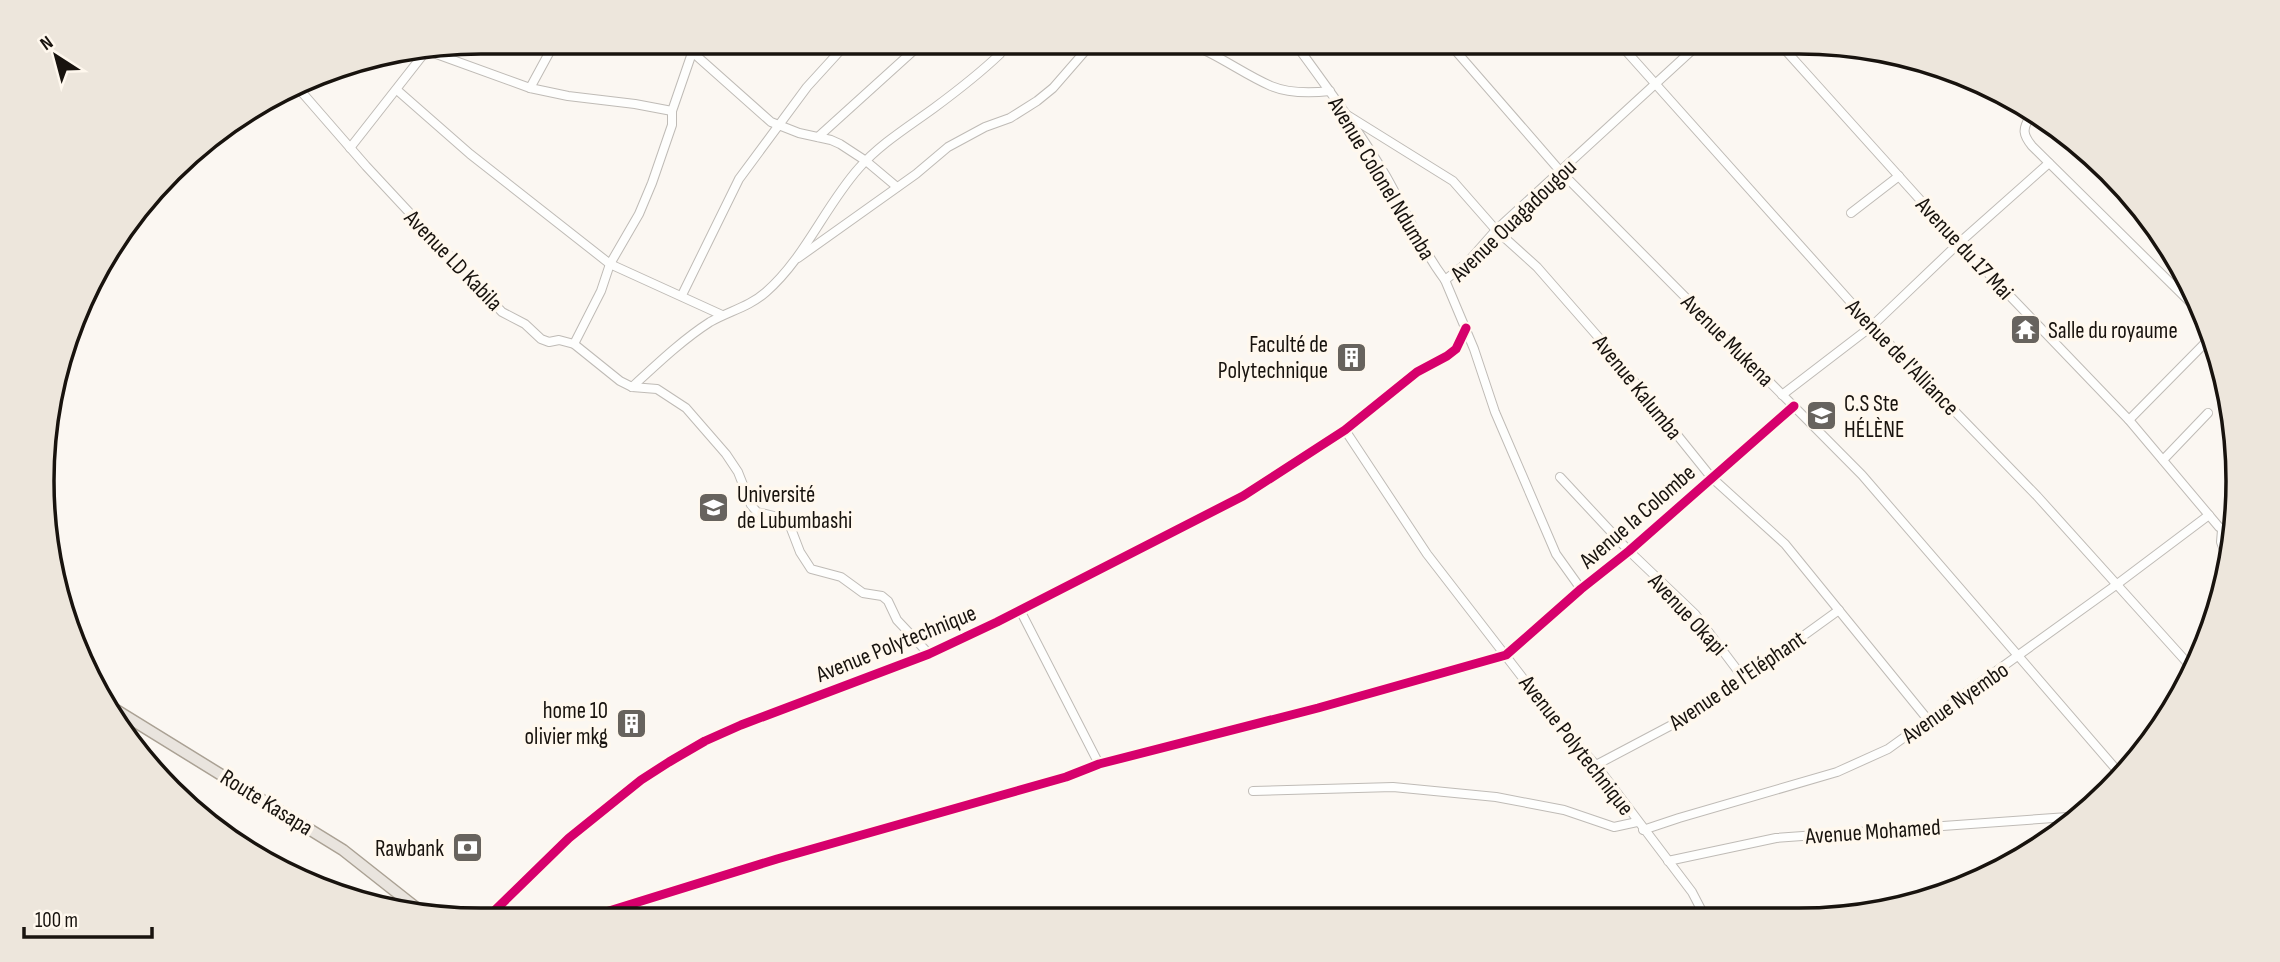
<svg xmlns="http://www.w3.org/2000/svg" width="2280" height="962" font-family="'Sofia Sans Condensed',sans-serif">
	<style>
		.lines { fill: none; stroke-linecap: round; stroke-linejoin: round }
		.minor-casing { stroke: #bfbbb6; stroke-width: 10 }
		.major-casing { stroke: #aaa194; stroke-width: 13 }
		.minor { stroke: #fefefd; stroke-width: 8 }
		.major { stroke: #e9e4de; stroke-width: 10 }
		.cycleway-casing { stroke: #fff8ee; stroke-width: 13 }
		.cycleway { stroke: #d6006c; stroke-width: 9 }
		.labels { text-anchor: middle; stroke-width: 7; stroke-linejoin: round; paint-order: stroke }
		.street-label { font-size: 23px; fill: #18130e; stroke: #fff8ee }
		.poi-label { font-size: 23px; fill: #18130e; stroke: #fff8ee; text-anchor: start }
		.rim { fill: none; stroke: #18130e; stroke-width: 3.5 }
	</style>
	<rect width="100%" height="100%" fill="#fbf7f2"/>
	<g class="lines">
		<defs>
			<g id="minor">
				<polyline points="681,42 771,122 799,133 831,140 840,144 866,161 897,187"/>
				<path d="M 1183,42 C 1214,51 1241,73 1271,86 C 1288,93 1312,93 1330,91"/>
				<path d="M 1294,42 C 1326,86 1358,129 1386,176 C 1406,211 1421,248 1445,280"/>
				<polyline points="1448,42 1561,172 1862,475 2115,768"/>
				<polyline points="1618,42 1872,326 2037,496 2192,668"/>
				<polyline points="1778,42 1959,243 2129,420 2219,527 2227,531"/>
				<polyline points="428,51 530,88 568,96 635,104 672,111"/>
				<polyline points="530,88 555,42"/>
				<polyline points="299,89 366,166 502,312 525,324 541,339 549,342 559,340 574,344 620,381 632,387 657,389 686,408 726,454 738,472 751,505 757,512 778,517 790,526 800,552 811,569 841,577 863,593 882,596 888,601 897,620 929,654"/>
				<polyline points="397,90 470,154 610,264 722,315"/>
				<polyline points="1347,115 1453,181 1496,230 1537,267 1600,339 1711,477 1785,544 1929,721"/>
				<path d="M 2030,117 C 2022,129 2023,135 2032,146 L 2200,312"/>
				<polyline points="818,137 923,42"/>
				<polyline points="350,148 426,51"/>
				<polyline points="1851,213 1899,176"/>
				<polyline points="798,258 916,174 948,147 985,127 1010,118 1037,101 1053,88 1093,42"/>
				<polyline points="682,295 739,179 807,87 848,42"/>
				<polyline points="574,344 601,291 610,264 639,214 652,183 672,125 672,111 692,53"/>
				<path d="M 632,387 C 657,364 682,340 710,322 C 729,311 749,307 766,292 C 805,258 825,206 859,168 C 880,144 908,127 934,108 C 957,91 979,74 1000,54"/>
				<polyline points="1782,395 1872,326 1959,243 2049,163"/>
				<polyline points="2129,420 2207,341"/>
				<polyline points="1345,430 1427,554 1556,721 1596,765 1692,892 1705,917"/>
				<polyline points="2163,460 2208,413"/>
				<polyline points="1560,477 1629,551 1695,614 1744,679"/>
				<polyline points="2222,530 2221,542 2224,550"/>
				<polyline points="1581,589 1556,554 1495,412 1474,349 1445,280 1467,263 1496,230 1701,42"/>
				<polyline points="1020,610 1099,764"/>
				<polyline points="1596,765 1702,709 1839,610"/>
				<polyline points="1253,791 1393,787 1496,797 1564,810 1614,827 1637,822"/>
				<polyline points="1643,830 1679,818 1837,772 1888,749 2116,585 2209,515"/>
				<polyline points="1668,861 1776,838 2082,816"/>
				<polyline points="485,920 569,838 641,780 669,762 705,741 741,725 929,654 997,622 1243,496 1345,430 1417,372 1447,356 1456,349 1466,328"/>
				<polyline points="580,920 777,859 1066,777 1099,764 1318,708 1506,655 1581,589 1629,551 1794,406"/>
			</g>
			<polyline id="major" points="108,705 343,850 419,910"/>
		</defs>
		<use href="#minor" class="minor-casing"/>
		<use href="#major" class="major-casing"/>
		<use href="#minor" class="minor"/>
		<use href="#major" class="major"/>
		<defs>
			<g id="cycleway">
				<polyline points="485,920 569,838 641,780 669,762 705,741 741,725 929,654 997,622 1243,496 1345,430 1417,372 1447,356 1456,349 1466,328"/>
				<polyline points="580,920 777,859 1066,777 1099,764 1318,708 1506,655 1581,589 1629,551 1794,406"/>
			</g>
		</defs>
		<use href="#cycleway" class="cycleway-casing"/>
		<use href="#cycleway" class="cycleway"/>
	</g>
	<defs>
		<symbol id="temple-square" viewBox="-11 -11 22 22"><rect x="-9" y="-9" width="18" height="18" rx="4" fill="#67635e" stroke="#fff8ee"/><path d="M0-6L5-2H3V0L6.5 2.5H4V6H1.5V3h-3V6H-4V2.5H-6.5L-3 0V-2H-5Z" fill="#fff"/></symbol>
		<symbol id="building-square" viewBox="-11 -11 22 22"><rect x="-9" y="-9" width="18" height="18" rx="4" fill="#67635e" stroke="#fff8ee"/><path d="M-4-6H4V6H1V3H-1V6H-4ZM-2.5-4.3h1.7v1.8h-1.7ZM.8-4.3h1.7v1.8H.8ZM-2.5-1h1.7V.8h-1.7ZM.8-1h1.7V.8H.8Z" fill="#fff"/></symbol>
		<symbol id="school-square" viewBox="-11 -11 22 22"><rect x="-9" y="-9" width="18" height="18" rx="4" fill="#67635e" stroke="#fff8ee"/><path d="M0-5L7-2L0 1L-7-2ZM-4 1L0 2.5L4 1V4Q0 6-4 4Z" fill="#fff"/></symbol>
		<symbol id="university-square" viewBox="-11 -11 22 22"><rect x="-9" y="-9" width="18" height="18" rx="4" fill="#67635e" stroke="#fff8ee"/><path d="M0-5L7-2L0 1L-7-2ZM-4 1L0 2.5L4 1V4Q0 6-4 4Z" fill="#fff"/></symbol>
		<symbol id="bank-square" viewBox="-11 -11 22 22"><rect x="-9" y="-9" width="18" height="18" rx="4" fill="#67635e" stroke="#fff8ee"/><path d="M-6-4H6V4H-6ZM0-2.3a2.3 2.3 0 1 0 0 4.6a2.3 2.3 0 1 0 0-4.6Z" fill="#fff"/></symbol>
	</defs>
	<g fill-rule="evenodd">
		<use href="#temple-square" x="2008" y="312" width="35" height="35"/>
		<use href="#building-square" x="1334" y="340" width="35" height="35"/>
		<use href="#school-square" x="1804" y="398" width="35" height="35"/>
		<use href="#university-square" x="696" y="490" width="35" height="35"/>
		<use href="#building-square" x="614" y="706" width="35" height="35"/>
		<use href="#bank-square" x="450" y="830" width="35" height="35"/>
	</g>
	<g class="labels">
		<g class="street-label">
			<text transform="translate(1382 178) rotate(59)" y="8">Avenue Colonel Ndumba</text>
			<text transform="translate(1513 220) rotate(-44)" y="8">Avenue Ouagadougou</text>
			<text transform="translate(1965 248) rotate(47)" y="8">Avenue du 17 Mai</text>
			<text transform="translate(454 260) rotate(46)" y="8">Avenue LD Kabila</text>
			<text transform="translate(1728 340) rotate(45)" y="8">Avenue Mukena</text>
			<text transform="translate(1903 357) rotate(46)" y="8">Avenue de l'Alliance</text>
			<text transform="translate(1638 387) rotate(51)" y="8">Avenue Kalumba</text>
			<text transform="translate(1637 516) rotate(-41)" y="8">Avenue la Colombe</text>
			<text transform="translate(1688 614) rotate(47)" y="8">Avenue Okapi</text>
			<text transform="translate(896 643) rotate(-22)" y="8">Avenue Polytechnique</text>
			<text transform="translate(1737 680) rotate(-34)" y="8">Avenue de l'Eléphant</text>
			<text transform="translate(1955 702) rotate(-35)" y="8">Avenue Nyembo</text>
			<text transform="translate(1577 745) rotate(52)" y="8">Avenue Polytechnique</text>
			<text transform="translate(267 802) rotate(32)" y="8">Route Kasapa</text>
			<text transform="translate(1873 831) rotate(-4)" y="8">Avenue Mohamed</text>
		</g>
		<g class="poi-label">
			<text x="2048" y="338">Salle du royaume</text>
			<text x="1328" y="352" text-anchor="end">Faculté de<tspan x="1328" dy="26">Polytechnique</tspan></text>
			<text x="1844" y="411">C.S Ste<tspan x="1844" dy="26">HÉLÈNE</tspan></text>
			<text x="737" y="502">Université<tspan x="737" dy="26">de Lubumbashi</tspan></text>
			<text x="608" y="718" text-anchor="end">home 10<tspan x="608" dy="26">olivier mkg</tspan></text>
			<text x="444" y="856" text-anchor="end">Rawbank</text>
		</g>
	</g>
	<path d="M0 0H2280V962H0ZM481 54H1799A427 427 0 0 1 2226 481V481A427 427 0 0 1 1799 908H481A427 427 0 0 1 54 481V481A427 427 0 0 1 481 54Z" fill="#ede6dc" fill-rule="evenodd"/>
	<path class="rim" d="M481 54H1799A427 427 0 0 1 2226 481V481A427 427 0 0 1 1799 908H481A427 427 0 0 1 54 481V481A427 427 0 0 1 481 54Z"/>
	<g transform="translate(56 56) rotate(324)" stroke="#fff8ee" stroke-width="5" paint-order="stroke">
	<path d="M0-5L12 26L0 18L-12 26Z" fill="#18130e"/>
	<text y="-10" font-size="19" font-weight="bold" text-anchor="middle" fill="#18130e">N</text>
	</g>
	<path d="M24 927v10h128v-10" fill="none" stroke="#18130e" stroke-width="3.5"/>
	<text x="35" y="927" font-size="21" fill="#18130e" stroke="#fff8ee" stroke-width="5" paint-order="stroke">100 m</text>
</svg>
